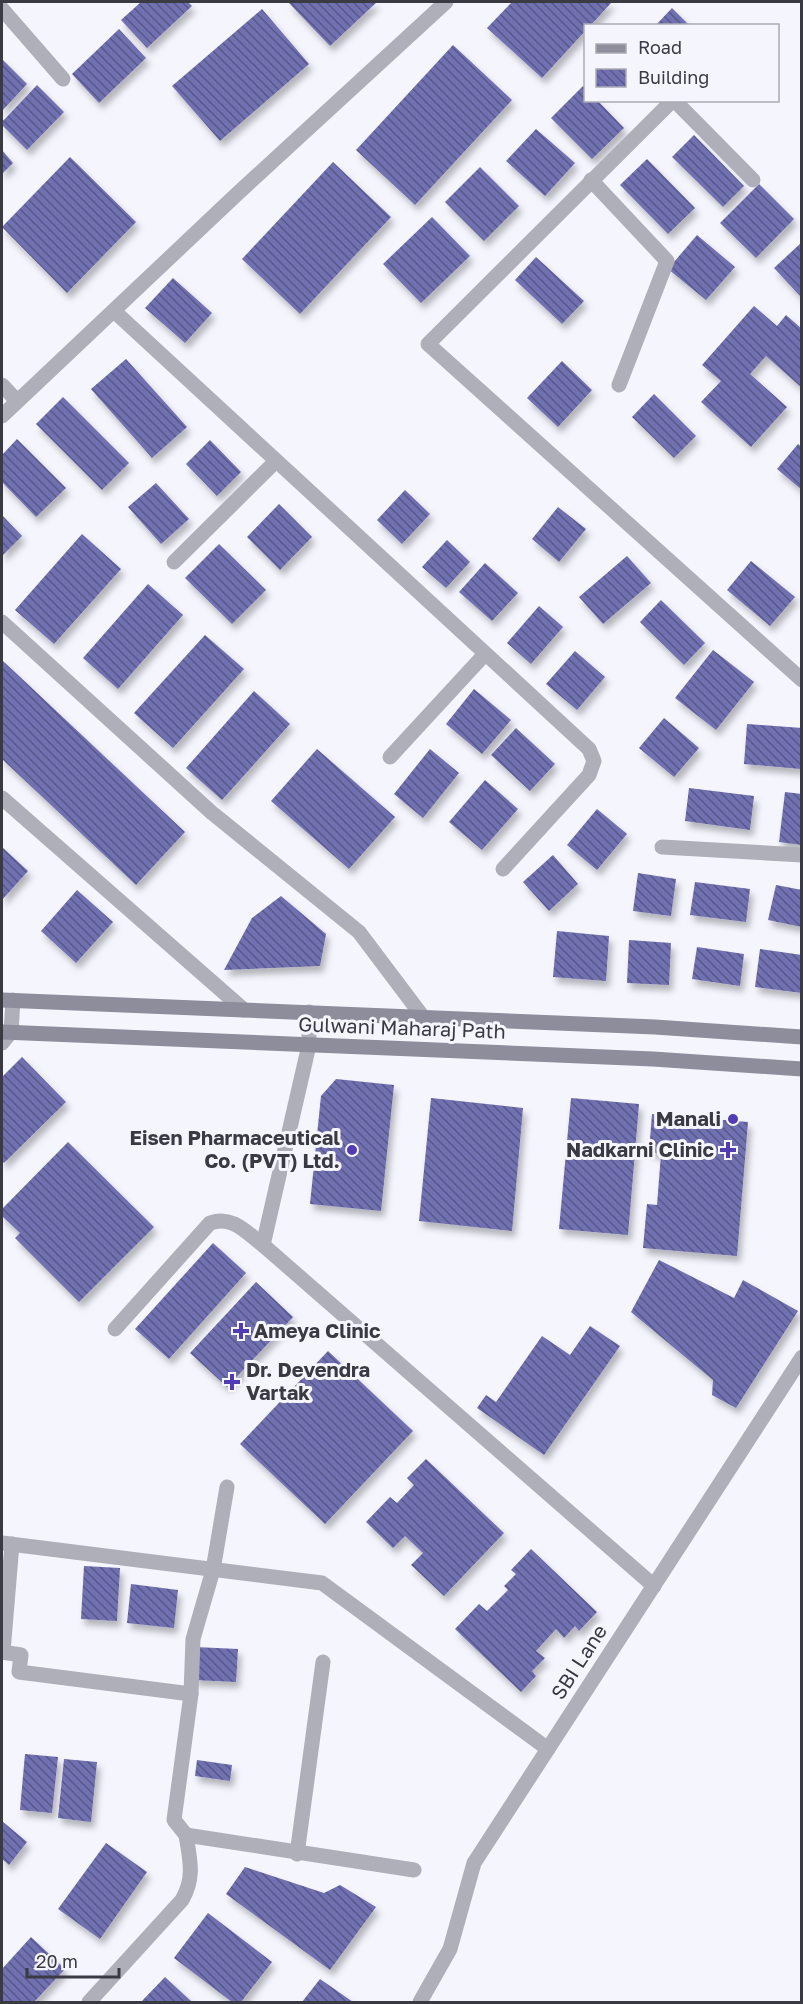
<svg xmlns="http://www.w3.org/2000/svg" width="803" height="2004" font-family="'Golos Text',sans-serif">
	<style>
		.building { fill: url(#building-back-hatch); filter: url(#shadow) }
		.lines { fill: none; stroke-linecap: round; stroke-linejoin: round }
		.lane { stroke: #afafb9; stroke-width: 15 }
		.street { stroke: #afafb9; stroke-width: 15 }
		.secondary { stroke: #8d8d9b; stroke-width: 15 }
		.poi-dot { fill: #513cb4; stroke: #f5f5fe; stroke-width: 2 }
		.labels { text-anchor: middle; stroke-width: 6; stroke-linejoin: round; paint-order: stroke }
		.street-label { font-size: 20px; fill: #393a42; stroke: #f5f5fe }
		.poi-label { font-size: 20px; font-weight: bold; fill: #393a42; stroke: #f5f5fe; text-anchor: end }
	</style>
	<defs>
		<pattern id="building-back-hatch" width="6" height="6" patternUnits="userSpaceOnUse" patternTransform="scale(1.5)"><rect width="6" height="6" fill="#716fb1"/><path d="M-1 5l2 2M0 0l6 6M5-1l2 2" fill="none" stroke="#59588a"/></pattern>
		<filter id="shadow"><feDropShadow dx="3.5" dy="6" stdDeviation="3" flood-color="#0004"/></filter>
	</defs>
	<rect width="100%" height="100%" fill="#f5f5fe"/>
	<g class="building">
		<polygon points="141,2 188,2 192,6 147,48 121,20"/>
		<polygon points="288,2 377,2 330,46"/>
		<polygon points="512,2 612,2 590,26 586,26 586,30 542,78 487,28"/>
		<polygon points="672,8 690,26 655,26"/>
		<polygon points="262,9 309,64 220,141 172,86"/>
		<polygon points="119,29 146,58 99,103 72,74"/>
		<polygon points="453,45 512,100 415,205 356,150"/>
		<polygon points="2,59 27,84 2,111"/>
		<polygon points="37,85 64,112 27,150 2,125 2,122"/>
		<polygon points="583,86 586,89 586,100 597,100 624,128 592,159 551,118"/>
		<polygon points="536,129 575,163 545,196 506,161"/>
		<polygon points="694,135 744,186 723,207 672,157"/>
		<polygon points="2,150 13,163 2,174"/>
		<polygon points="70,157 136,222 67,293 2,227"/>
		<polygon points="647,159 695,208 668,234 620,185"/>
		<polygon points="333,162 391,217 300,314 242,259"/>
		<polygon points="480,167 519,206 484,241 445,202"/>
		<polygon points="759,184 794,219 756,258 720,223"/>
		<polygon points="432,217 470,256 421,303 383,264"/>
		<polygon points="697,235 735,267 706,300 668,269"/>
		<polygon points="802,242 802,298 774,268"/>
		<polygon points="536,257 584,301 562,324 515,280"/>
		<polygon points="173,278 212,313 185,343 145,308"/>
		<polygon points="754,306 777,326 786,315 802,329 802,388 766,356 750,374 787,407 751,447 701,402 721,381 702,365"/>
		<polygon points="126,359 187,427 152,458 91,389"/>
		<polygon points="562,361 592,390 558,427 527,398"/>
		<polygon points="654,394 696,436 674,458 632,417"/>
		<polygon points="63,397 129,463 102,490 36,424"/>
		<polygon points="17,439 66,488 36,517 2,482 2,455"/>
		<polygon points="210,440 241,472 217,496 186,464"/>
		<polygon points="798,444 802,447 802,490 777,469"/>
		<polygon points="156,483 189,519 161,544 128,507"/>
		<polygon points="405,490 430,514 402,544 377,520"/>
		<polygon points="279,504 312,537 280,570 247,537"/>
		<polygon points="558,507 586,529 559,562 532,539"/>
		<polygon points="2,515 22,536 2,556"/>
		<polygon points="82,534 121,569 54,644 15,610"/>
		<polygon points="447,540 470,562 446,588 422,567"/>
		<polygon points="219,544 266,590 232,624 185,578"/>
		<polygon points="627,556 651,583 603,624 579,597"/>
		<polygon points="751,561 795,597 770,626 727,590"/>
		<polygon points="485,563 518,593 492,621 459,592"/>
		<polygon points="148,584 183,615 118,689 83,658"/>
		<polygon points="661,600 705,643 684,665 640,622"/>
		<polygon points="539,606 563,627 531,664 507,643"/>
		<polygon points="205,635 244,669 173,748 134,713"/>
		<polygon points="713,650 754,682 716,730 675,698"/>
		<polygon points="575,651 605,677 577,710 546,684"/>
		<polygon points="2,660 185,832 136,885 2,759"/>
		<polygon points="474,689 511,720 482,754 446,724"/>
		<polygon points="254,691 290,724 222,800 186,768"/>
		<polygon points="664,718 699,748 674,777 639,748"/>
		<polygon points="747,724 802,728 801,769 744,764"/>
		<polygon points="516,728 555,764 530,791 491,755"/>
		<polygon points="317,749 395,817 349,869 271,801"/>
		<polygon points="430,749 459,773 423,818 394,794"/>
		<polygon points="485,780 518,809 482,850 449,822"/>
		<polygon points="689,788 754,796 750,830 685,821"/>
		<polygon points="785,792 802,794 802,845 779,842"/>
		<polygon points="597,809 627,834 597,870 567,845"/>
		<polygon points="2,847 28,871 2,900"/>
		<polygon points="553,855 578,884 549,911 523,882"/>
		<polygon points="638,873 676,879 671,916 633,911"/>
		<polygon points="695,882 750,889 746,922 690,915"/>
		<polygon points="776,885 802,890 802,927 768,920"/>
		<polygon points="77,890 113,922 76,963 41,931"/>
		<polygon points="281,896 326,934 320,966 224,970 252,918"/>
		<polygon points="557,931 609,936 606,981 553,977"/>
		<polygon points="629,940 671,943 669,985 627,983"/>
		<polygon points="697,947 744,954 740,986 692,979"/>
		<polygon points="760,949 802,955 802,993 755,987"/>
		<polygon points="22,1057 66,1102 4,1163 2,1161 2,1077"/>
		<polygon points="336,1079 394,1085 381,1211 310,1204 321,1096"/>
		<polygon points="431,1098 523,1108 512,1231 419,1221"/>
		<polygon points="571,1098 639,1104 628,1235 559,1229"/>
		<polygon points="652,1114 748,1122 737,1256 643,1248 647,1204 657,1205 661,1154 649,1152"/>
		<polygon points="68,1142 154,1227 79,1302 15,1238 20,1233 2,1216 2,1209"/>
		<polygon points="213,1243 246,1273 169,1359 135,1329"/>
		<polygon points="659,1260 734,1298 743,1280 798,1311 736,1408 712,1395 713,1380 631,1312"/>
		<polygon points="256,1282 293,1317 227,1387 190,1353"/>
		<polygon points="590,1326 620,1346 544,1455 477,1408 486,1395 496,1402 542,1336 570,1355"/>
		<polygon points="328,1351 413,1431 325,1524 240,1444"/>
		<polygon points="426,1459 504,1533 444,1596 411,1565 423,1553 405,1536 393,1548 366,1522 390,1497 397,1503 414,1485 407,1478"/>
		<polygon points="531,1549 597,1612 579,1631 575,1626 564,1638 556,1629 536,1651 545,1658 532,1671 536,1676 521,1692 455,1629 479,1604 487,1611 508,1590 504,1586 516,1574 511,1570"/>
		<polygon points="84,1566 120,1568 117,1621 81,1619"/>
		<polygon points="131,1584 178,1590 174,1628 127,1623"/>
		<polygon points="195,1647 238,1649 236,1682 194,1680"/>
		<polygon points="25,1754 58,1757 52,1813 20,1810"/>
		<polygon points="64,1759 97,1762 91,1822 58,1818"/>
		<polygon points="197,1760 232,1765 230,1781 195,1776"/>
		<polygon points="2,1821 27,1842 9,1865 2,1859"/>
		<polygon points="106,1843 147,1872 100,1939 58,1909"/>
		<polygon points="245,1867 324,1893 340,1885 376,1907 330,1970 226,1894"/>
		<polygon points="208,1913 272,1962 241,2002 232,2002 174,1958"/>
		<polygon points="31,1937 65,1969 34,2002 4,2002 2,2000 2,1969"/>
		<polygon points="165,1977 192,2002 141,2002"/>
		<polygon points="320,1979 353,2002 302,2002"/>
	</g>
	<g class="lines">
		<g class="lane">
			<polyline points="114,311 589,749 594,761 589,775 503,869"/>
			<polyline points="2,385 17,401"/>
			<polyline points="2,416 237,194 446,2"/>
			<polyline points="174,562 275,462"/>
			<polyline points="390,757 485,654"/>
			<polyline points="2,798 244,1010"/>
		</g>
		<g class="street">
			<polyline points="2,9 63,79"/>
			<polyline points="673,100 428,344 802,680"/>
			<polyline points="674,100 753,180"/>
			<polyline points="591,180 667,261 619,385"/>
			<polyline points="2,622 211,812 359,932 423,1017"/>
			<polyline points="662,847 802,855"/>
			<polyline points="309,1012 309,1045 263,1245 654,1586"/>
			<polyline points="2,1043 11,1032 13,1000"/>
			<path d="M 115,1329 L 210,1223 C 232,1215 246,1232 263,1245"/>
			<polyline points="227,1487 213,1570 193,1639 191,1694 174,1820 186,1835 414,1870"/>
			<polyline points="2,1543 322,1583 548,1749"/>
			<polyline points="2,1652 21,1655 19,1672 191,1694"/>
			<polyline points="3,1652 12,1544"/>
			<polyline points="297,1854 323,1662"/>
			<path d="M 89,2002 L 182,1900 C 195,1878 190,1860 186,1835"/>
			<polyline points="420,2002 450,1949 474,1863 802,1357"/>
		</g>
		<g class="secondary">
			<polyline points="2,1000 655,1027 802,1037"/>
			<polyline points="2,1032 653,1059 802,1069"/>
		</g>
	</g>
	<g class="poi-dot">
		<circle cx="733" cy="1119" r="6"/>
		<circle cx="352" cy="1150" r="6"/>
		<path d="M725 1141h6v6h6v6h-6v6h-6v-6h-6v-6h6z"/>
		<path d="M238 1322h6v6h6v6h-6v6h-6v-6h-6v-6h6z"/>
		<path d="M229 1373h6v6h6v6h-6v6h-6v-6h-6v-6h6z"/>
	</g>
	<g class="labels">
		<g class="street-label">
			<text transform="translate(402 1028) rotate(2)" y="7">Gulwani Maharaj Path</text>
			<text transform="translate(579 1662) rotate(-57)" y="7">SBI Lane</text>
		</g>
		<g class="poi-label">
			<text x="721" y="1126">Manali</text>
			<text x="340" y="1145">Eisen Pharmaceutical<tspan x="340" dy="23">Co. (PVT) Ltd.</tspan></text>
			<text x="714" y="1157">Nadkarni Clinic</text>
			<text x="254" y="1338" text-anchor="start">Ameya Clinic</text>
			<text x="246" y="1377" text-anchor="start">Dr. Devendra<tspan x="246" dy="23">Vartak</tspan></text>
		</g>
	</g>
	<rect width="803" height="2004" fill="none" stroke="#393a42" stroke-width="6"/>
	<rect x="584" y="24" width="195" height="78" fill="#f5f5fe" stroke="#aaaab3" stroke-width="1.5"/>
	<rect x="596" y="44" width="30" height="9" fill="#8d8d9b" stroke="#aaaab3" stroke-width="1.5"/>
	<text x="638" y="54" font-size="18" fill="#393a42">Road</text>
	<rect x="596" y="69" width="30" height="18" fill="url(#building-back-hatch)" stroke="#aaaab3" stroke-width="1.5"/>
	<text x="638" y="84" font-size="18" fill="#393a42">Building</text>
	<path d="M27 1968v9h92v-9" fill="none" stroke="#393a42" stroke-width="3"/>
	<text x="36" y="1968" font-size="18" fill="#393a42" stroke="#f5f5fe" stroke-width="4.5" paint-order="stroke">20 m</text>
</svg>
